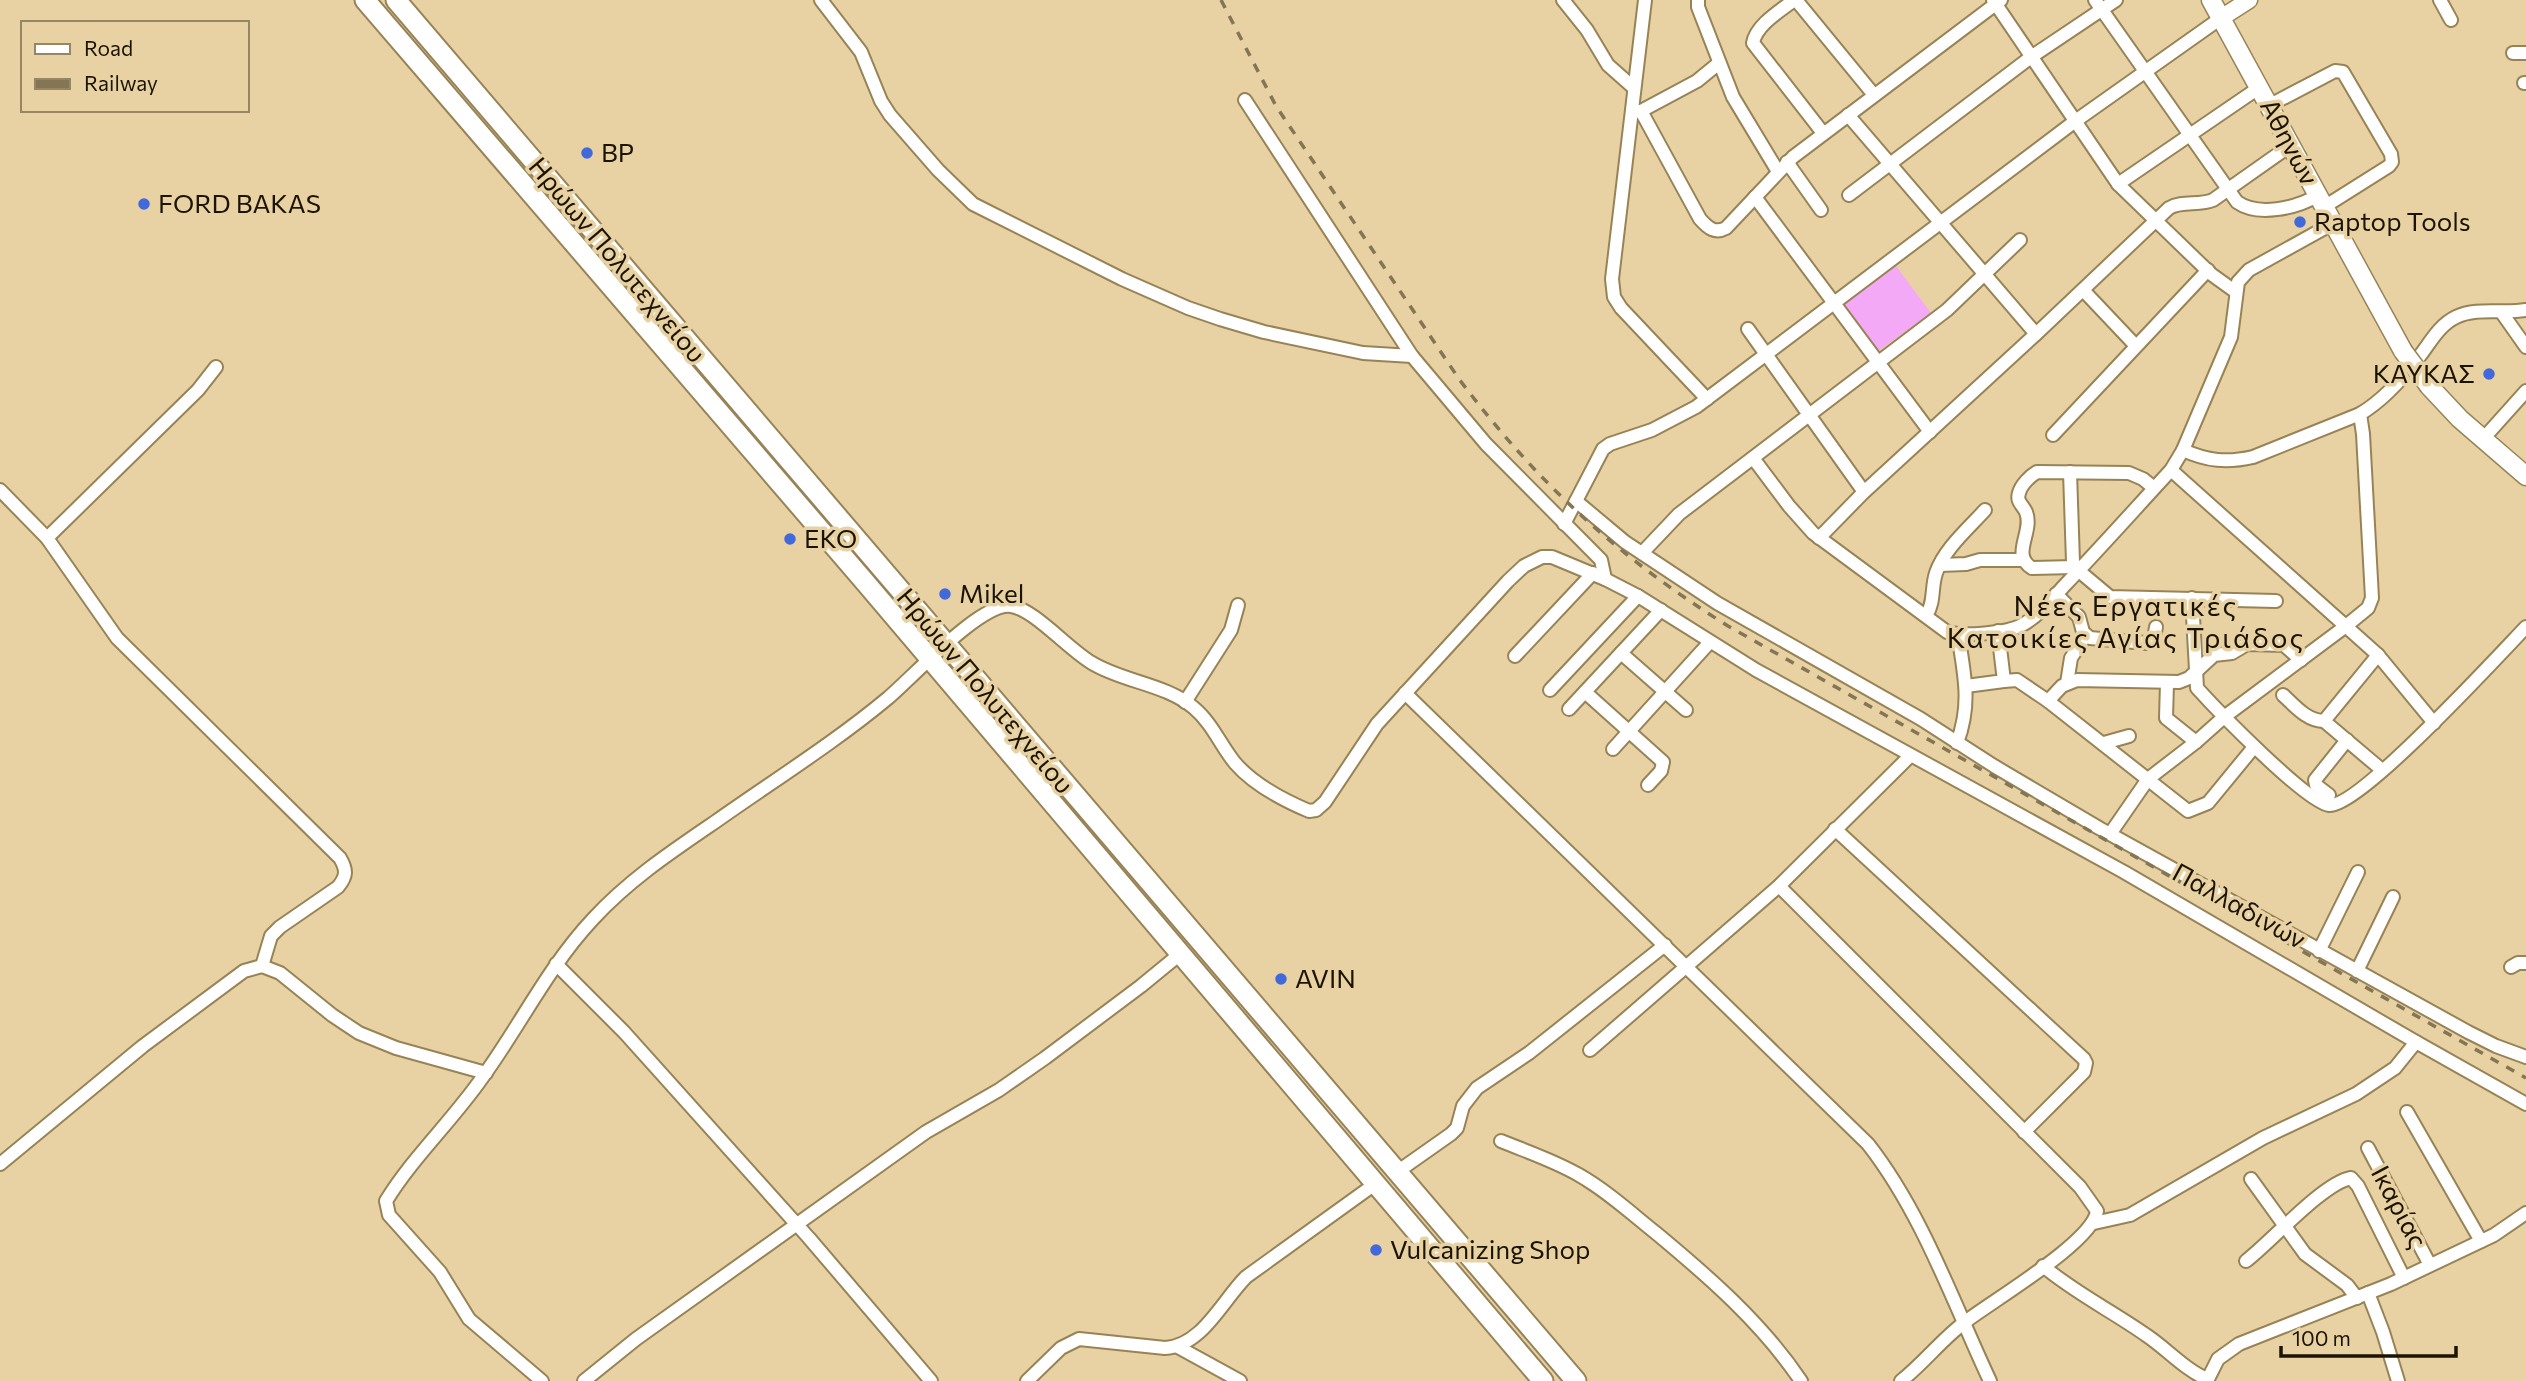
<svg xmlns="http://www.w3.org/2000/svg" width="2526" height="1381" font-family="Commissioner,sans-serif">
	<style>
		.green { fill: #f3a9f5 }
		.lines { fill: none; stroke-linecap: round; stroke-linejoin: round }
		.minor-casing { stroke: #988357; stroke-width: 16 }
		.tertiary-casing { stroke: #988357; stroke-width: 19 }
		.secondary-casing { stroke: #988357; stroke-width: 21 }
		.primary-casing { stroke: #988357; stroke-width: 23 }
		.minor { stroke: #fff; stroke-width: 12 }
		.tertiary { stroke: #fff; stroke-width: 16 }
		.secondary { stroke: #fff; stroke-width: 18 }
		.primary { stroke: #fff; stroke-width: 19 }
		.rail { stroke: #847555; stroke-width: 3.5; stroke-dasharray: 9 9; stroke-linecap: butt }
		.secondary-bridge-casing { stroke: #988357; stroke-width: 21; stroke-linecap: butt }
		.secondary-bridge { stroke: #fff; stroke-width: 18 }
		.poi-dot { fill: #4169db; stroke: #e8d2a3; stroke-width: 2.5 }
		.labels { text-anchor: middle; stroke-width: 7; stroke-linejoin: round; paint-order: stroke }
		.street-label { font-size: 26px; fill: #1c1403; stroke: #e8d2a3 }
		.poi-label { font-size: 26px; fill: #1c1403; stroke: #e8d2a3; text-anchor: start }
		.neighbourhood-label { font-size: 28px; letter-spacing: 2px; fill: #1c1403; stroke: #e8d2a3 }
	</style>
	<rect width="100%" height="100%" fill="#e8d2a3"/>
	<polygon class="green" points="1896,266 1931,313 1878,351 1843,305"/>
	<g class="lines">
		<defs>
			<g id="minor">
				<polyline points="821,0 861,52 881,101 890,115 938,170 973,204 1122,279 1188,308 1220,319 1264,332 1363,353 1412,356"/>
				<polyline points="1563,0 1587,30 1608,65 1634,88"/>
				<polyline points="1645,0 1612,279 1614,297 1621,308 1707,399"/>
				<polyline points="1698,0 1698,7 1733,97 1777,170"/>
				<path d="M 1794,0 C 1780,11 1756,25 1753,43 L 1823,133"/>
				<polyline points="1796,0 1874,95"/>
				<polyline points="1993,0 2118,184 2211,274 2236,292"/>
				<path d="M 2095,0 L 2237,202 C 2258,217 2296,208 2317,196"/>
				<polyline points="2440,0 2451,20"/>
				<polyline points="2513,53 2526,53"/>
				<polyline points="2524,83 2526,83"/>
				<polyline points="1245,100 1412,356 1486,444 1601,560 1605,579"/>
				<polyline points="2270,105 2335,71 2343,72 2391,154 2392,162 2389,166 2324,207"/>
				<path d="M 1641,111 L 1700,219 C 1708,228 1715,234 1726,228 L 1793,157 L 2001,0"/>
				<polyline points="1633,112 1641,111 1697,81 1719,63"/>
				<polyline points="1848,115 2036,334"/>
				<polyline points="1787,162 1821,210"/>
				<polyline points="2118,184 2260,87"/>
				<polyline points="1849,195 2031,57 2116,0"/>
				<polyline points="1755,197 1930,432"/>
				<polyline points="2083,290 2136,346"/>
				<polyline points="2502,313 2526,347"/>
				<polyline points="1748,329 1864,492"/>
				<polyline points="2053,435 2208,270"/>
				<polyline points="2483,439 2526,391"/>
				<path d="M 2183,450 C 2207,461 2227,463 2253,457 L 2360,414 C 2382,401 2403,378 2419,357 C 2430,343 2439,325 2456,317 C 2477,307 2503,314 2526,310"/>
				<path d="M 1753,458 L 1789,506 L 1813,533 L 1947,632 C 1963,637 2007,633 2022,625 C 2039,616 2052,599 2065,585 C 2101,547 2136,508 2171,470 L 2183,450 L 2231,337 L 2238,282 L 2249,270 L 2332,224"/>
				<polyline points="2171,470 2378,655 2434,723"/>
				<polyline points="2070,472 2073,562 2079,571 2110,597 2276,601"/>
				<path d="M 0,490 L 47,538 L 117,638 L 340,858 C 347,870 347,876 338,887 L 280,927 L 271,936 L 262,966"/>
				<polyline points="1576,501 1625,542 1717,603 1921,719 1994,766 2099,828 2468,1032 2496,1046 2526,1057"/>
				<polyline points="1564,524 1603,449 1610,444 1652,430 1696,407 2074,122 2221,18"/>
				<polyline points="47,538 198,390 216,367"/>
				<path d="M 1819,538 L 1864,492 L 2036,334 L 2169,208 C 2182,200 2199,206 2213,200 L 2291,145"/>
				<polyline points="1642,553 1679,514 1947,310 2020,240"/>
				<polyline points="1940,565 1966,564 1980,560 2024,560"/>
				<path d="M 2075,567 L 2032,568 C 2010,555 2034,532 2026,512 C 2023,505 2016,502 2019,493 C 2021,485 2030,476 2037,472 L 2129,473 L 2143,479 L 2154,488"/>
				<polyline points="2056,594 2079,617 2083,632 2090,638 2146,643 2154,639 2156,627"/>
				<path d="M 2192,598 L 2197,688 C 2216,709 2306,802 2329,805 C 2359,808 2499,655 2526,627"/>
				<path d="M 1926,616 C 1935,602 1931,588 1936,573 C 1944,549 1969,528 1985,510"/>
				<polyline points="1621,653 1686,710"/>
				<polyline points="2378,655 2324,721 2382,770"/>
				<polyline points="1515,656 1593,573"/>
				<polyline points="2004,681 2017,680 2048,701 2188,811 2208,803 2254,747"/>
				<polyline points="2067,683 2071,658 2086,635"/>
				<polyline points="2167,683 2166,718 2196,742"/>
				<polyline points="1966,686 2004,681 1998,631"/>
				<polyline points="1550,690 1638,596"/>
				<polyline points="1585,692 1663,762 1661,771 1648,785"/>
				<path d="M 1405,693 L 1868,1144 C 1922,1213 1953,1302 1990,1381"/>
				<path d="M 2283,695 C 2295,706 2307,721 2324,721"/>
				<polyline points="2048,701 2062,686 2077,680 2179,682 2189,678 2214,655 2232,653 2247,644 2284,645 2301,660"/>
				<polyline points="1185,702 1231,630 1238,605"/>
				<polyline points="1569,709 1661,610"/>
				<path d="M 1957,743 C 1972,703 1964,674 1958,634"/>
				<polyline points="2104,743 2129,736"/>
				<polyline points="1613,749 1710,642"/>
				<polyline points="2329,795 2316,785 2315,780 2347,740"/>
				<polyline points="1835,829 2084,1059 2086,1063 2084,1072 2024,1132"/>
				<polyline points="2110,834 2148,779 2196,742 2224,717 2346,626 2368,608 2372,598 2363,434 2360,414"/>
				<path d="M 1779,886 L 2080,1187 L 2097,1211 C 2093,1242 1992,1301 1965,1322 C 1942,1339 1924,1363 1901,1381"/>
				<polyline points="2319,951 2358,872"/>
				<polyline points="556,964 624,1032 809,1238 931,1381"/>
				<polyline points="2511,967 2518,963 2526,963"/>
				<polyline points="2357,971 2393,897"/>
				<polyline points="1590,1050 1779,886 1910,756"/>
				<polyline points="2407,1112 2481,1241"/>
				<path d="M 1501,1141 C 1528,1152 1555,1161 1579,1175 C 1607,1191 1631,1213 1656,1233 C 1709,1277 1762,1323 1801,1381"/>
				<polyline points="2368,1148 2430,1265"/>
				<polyline points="0,1164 143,1046 244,971 262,966 280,973 332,1015 359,1033 396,1048 486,1073"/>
				<polyline points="1397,1172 1451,1134 1457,1128 1463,1106 1477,1088 1529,1053 1665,945"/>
				<polyline points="2251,1179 2305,1254 2347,1285 2357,1298"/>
				<polyline points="2094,1223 2130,1215 2263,1138 2356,1094 2395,1068 2416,1042"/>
				<path d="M 2246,1261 C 2271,1242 2323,1183 2351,1178 L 2358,1186 L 2404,1278"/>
				<path d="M 2043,1266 C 2075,1293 2112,1311 2146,1335 C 2167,1349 2184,1369 2207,1379"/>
				<polyline points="2368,1293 2383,1332 2398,1381"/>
				<polyline points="1178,1347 1240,1381"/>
				<path d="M 542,1381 L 469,1319 L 440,1272 L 389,1215 L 386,1201 C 413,1157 452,1121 482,1078 C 520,1026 548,967 593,919 C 629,880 671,852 715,822 C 773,781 834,743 888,698 C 913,677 981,602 1011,606 C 1034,609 1068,649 1092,663 C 1123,682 1166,684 1194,708 C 1212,723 1221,746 1235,763 C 1254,785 1283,800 1309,811 L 1316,810 L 1325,802 L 1377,724 L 1508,581 L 1524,566 L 1542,557 L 1552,557 L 1605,579 L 1638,596 L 1756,670 L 2124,872 L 2416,1042 L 2526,1104"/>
				<polyline points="584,1381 636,1339 926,1132 999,1090 1045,1058 1141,986 1180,954"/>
				<path d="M 1027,1381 L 1061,1348 L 1079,1339 L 1165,1348 C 1202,1346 1222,1301 1246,1277 L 1375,1184"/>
				<polyline points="2207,1381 2218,1359 2239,1344 2391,1284 2494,1235 2526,1213"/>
			</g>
			<polyline id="tertiary" points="2221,18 2249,0"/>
			<g id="secondary">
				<polyline points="2211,0 2403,351"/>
				<polyline points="2429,386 2460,419 2526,476"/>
			</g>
			<g id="primary">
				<polyline points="365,0 865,582 1543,1381"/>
				<polyline points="396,0 1576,1381"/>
			</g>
		</defs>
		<use href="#minor" class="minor-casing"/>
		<use href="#tertiary" class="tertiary-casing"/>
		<use href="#secondary" class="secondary-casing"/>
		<use href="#primary" class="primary-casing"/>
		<use href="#minor" class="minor"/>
		<use href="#tertiary" class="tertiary"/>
		<use href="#secondary" class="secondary"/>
		<use href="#primary" class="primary"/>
		<path class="rail" d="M 1221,0 L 1276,106 L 1459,379 C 1538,484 1618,557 1728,626 L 2526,1078"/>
		<defs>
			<polyline id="secondary-bridge" points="2403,351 2429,386"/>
		</defs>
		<use href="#secondary-bridge" class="secondary-bridge-casing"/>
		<use href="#secondary-bridge" class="secondary-bridge"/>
	</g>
	<g class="poi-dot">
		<circle cx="587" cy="153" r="7"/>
		<circle cx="144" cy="204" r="7"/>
		<circle cx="2300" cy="222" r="7"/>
		<circle cx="2489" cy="374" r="7"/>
		<circle cx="790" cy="539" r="7"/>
		<circle cx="945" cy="594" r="7"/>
		<circle cx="1281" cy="979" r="7"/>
		<circle cx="1376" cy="1250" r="7"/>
	</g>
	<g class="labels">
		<g class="street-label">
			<text transform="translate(2289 142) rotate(62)" y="9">Αθηνών</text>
			<text transform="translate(617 260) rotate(50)" y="9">Ηρώων Πολυτεχνείου</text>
			<text transform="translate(985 691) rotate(50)" y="9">Ηρώων Πολυτεχνείου</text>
			<text transform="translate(2239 906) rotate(29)" y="9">Παλλαδινών</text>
			<text transform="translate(2399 1207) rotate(62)" y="9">Ικαρίας</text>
		</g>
		<g class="poi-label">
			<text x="601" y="162">BP</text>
			<text x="158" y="213">FORD BAKAS</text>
			<text x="2314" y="231">Raptop Tools</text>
			<text x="2475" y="383" text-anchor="end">ΚΑΥΚΑΣ</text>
			<text x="804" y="548">EKO</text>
			<text x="959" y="603">Mikel</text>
			<text x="1295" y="988">AVIN</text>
			<text x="1390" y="1259">Vulcanizing Shop</text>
		</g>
		<g class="neighbourhood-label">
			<text x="2126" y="616">Νέες Εργατικές<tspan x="2126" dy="32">Κατοικίες Αγίας Τριάδος</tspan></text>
		</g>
	</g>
	<rect x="21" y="21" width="228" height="91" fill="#e8d2a3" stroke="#968663" stroke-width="2"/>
	<rect x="35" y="44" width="35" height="10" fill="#ffffff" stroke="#968663" stroke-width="2"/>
	<text x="84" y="56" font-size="21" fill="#1c1403">Road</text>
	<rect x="35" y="79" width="35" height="10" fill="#847555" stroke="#968663" stroke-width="2"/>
	<text x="84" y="91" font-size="21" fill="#1c1403">Railway</text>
	<path d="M2281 1346v10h175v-10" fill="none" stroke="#1c1403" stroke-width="3.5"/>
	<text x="2292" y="1346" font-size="21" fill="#1c1403" stroke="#e8d2a3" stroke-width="5" paint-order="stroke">100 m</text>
</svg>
